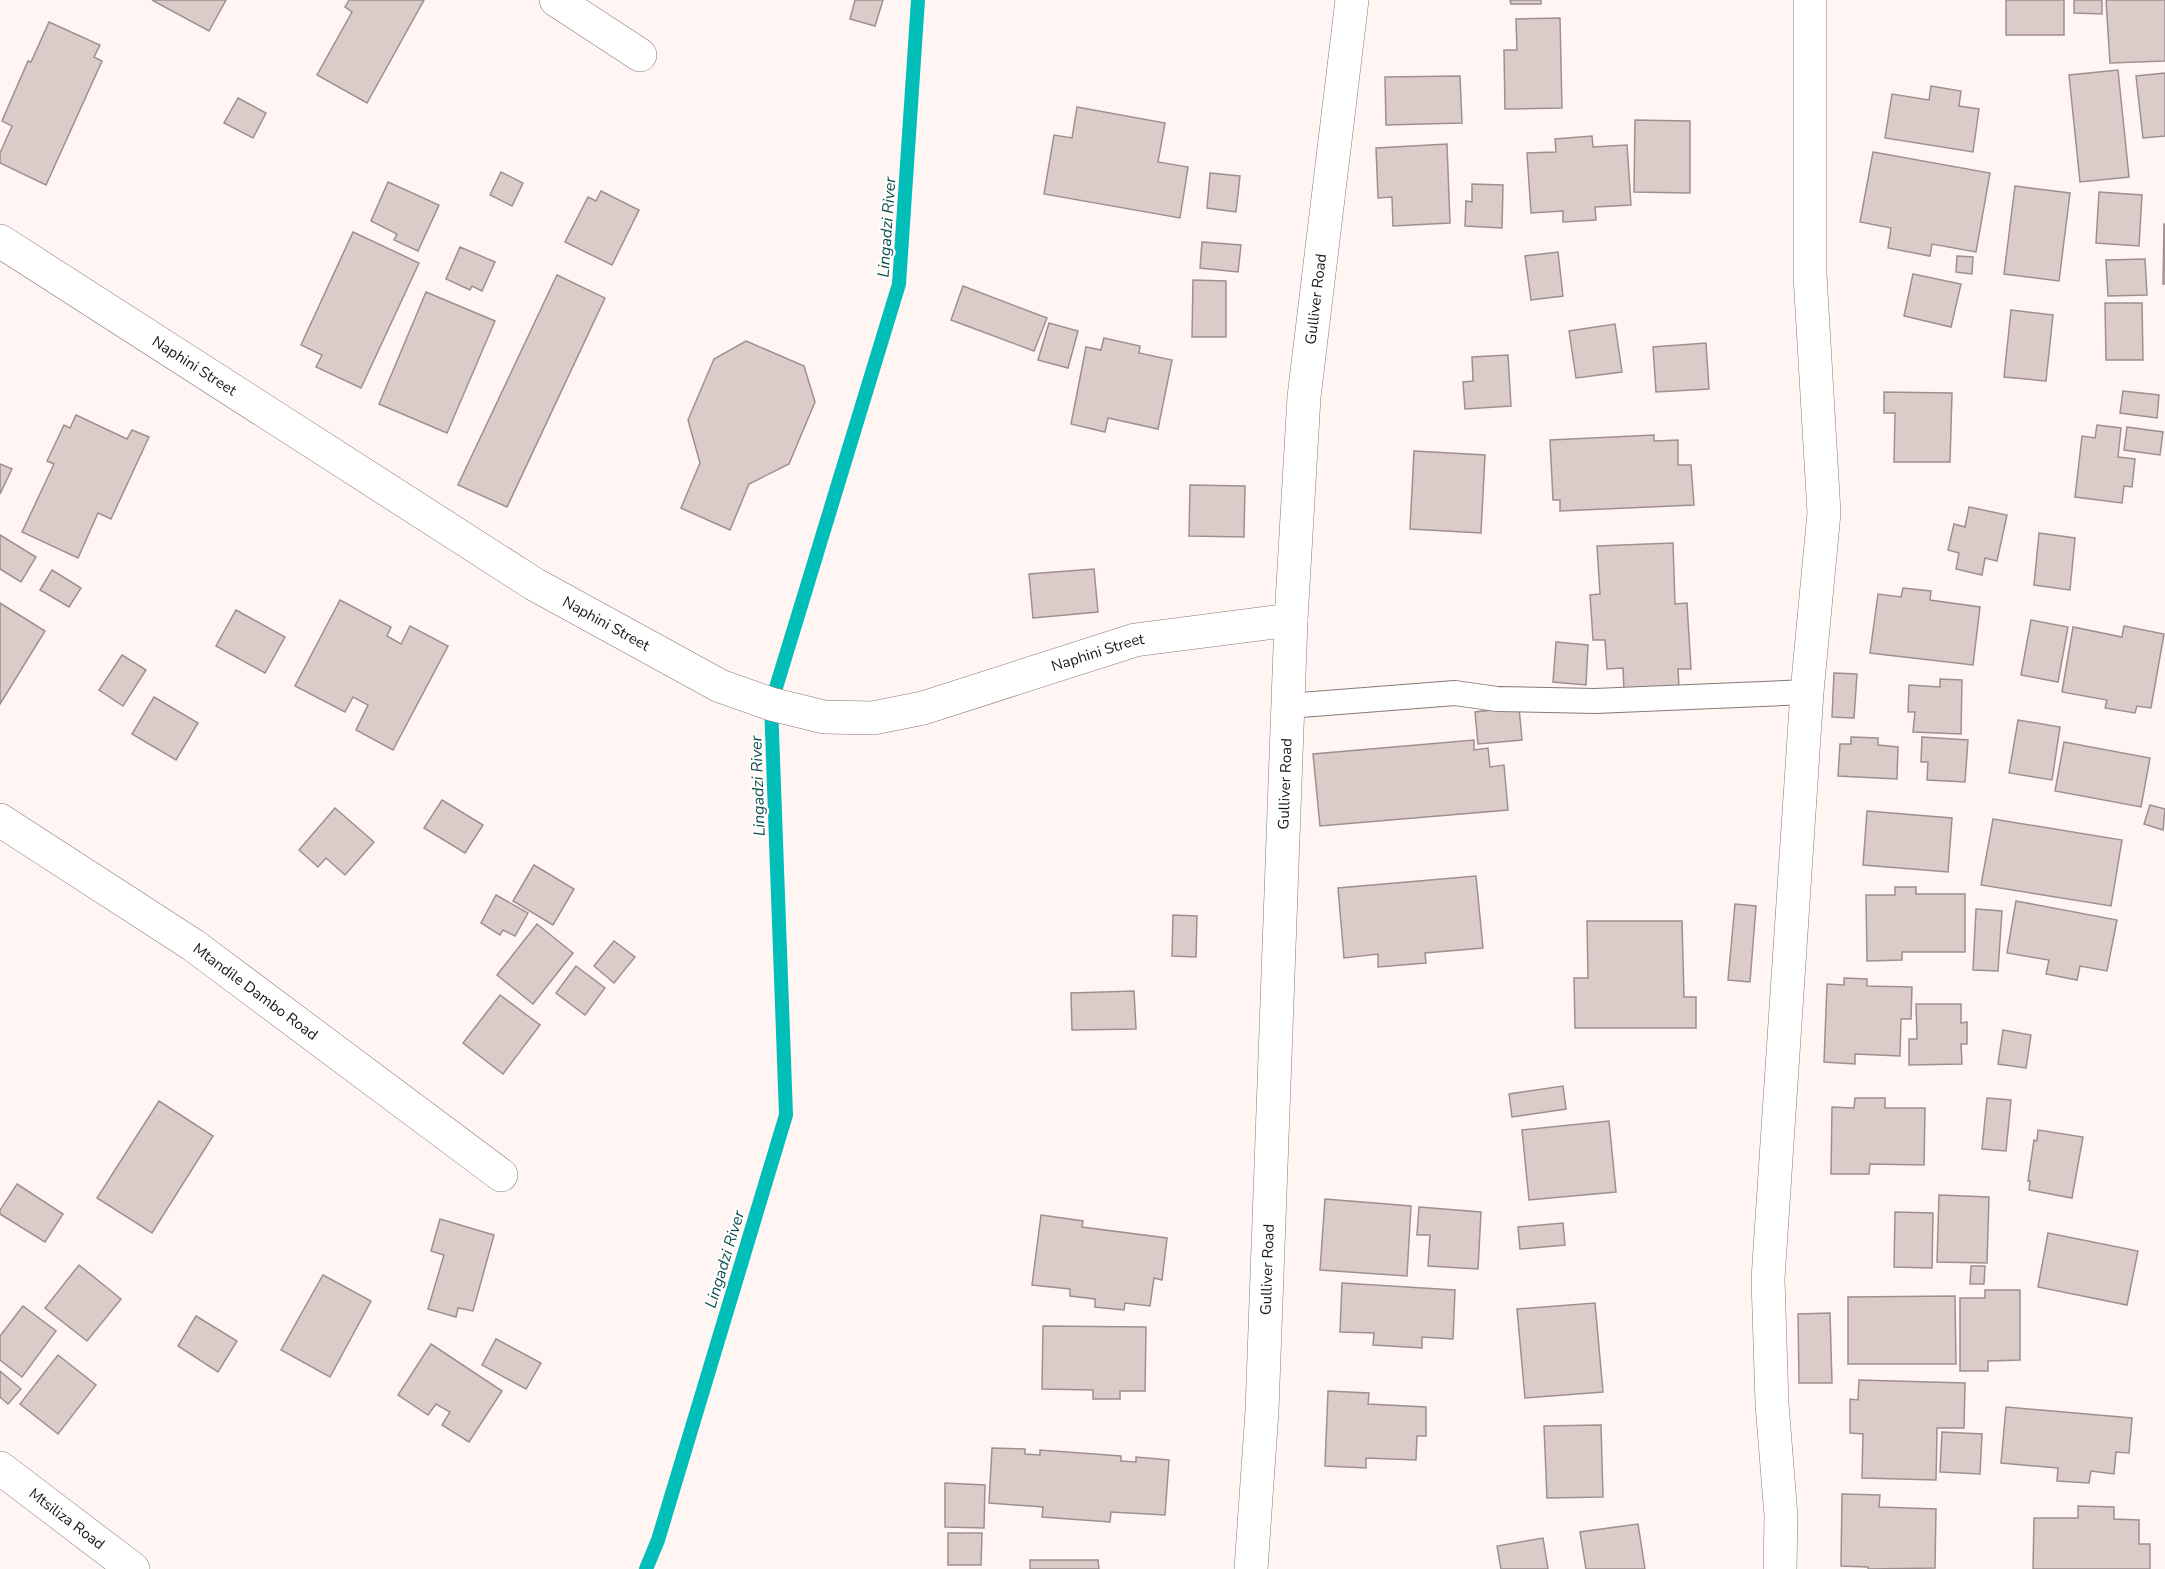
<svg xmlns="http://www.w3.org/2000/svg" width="2165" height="1569" font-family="'Nunito Sans',sans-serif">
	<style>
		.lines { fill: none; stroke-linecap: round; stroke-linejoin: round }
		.stream { stroke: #01beb9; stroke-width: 14 }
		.building { fill: #dbcbc9; stroke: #9f908f; stroke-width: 1.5 }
		.lane-casing { stroke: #877977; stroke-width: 26 }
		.street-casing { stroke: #877977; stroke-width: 34 }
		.lane { stroke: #fff; stroke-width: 24 }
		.street { stroke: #fff; stroke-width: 33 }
		.labels { text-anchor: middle; stroke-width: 4.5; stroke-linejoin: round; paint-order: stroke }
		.street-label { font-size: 15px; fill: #1c1716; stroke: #fff }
		.water-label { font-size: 16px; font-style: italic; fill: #0f504e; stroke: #fff }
	</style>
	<rect width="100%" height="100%" fill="#fff5f3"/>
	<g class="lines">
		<polyline class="stream" points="646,1569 658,1540 786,1115 771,704 899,284 918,0"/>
	</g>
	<g class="building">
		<polygon points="152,0 226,0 209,31"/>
		<polygon points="349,0 424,0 367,103 317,75 352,12 345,7"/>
		<polygon points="855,0 883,0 875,26 850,19"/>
		<polygon points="1510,0 1541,0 1541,4 1511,4"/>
		<rect x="2006" y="0" width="58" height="35"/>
		<polygon points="2074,0 2102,0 2102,14 2074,13"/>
		<polygon points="2106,0 2165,0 2165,61 2110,63"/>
		<polygon points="1560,18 1562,108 1505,109 1504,50 1517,50 1516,19"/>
		<polygon points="49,22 100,45 94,57 102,61 46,185 0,163 0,153 12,126 2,121 28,61 31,62"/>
		<polygon points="2118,70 2129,177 2080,182 2069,75"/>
		<polygon points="2165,73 2165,136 2143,138 2136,76"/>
		<polygon points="1460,76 1462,123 1386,125 1385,77"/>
		<polygon points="1931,86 1961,91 1959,106 1979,109 1973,152 1885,138 1892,94 1929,100"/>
		<polygon points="238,98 266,113 253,138 224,123"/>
		<polygon points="1077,107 1165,123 1158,162 1188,167 1180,218 1044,194 1054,135 1072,138"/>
		<polygon points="1635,120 1690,121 1690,193 1634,192"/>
		<polygon points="1592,136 1593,147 1627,145 1631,205 1595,207 1596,220 1563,222 1563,211 1531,213 1527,153 1556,152 1555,139"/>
		<polygon points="1447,144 1450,223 1393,226 1392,197 1378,198 1376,148"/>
		<polygon points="1873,152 1990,173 1976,252 1932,244 1930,256 1888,248 1891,228 1860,222"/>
		<polygon points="501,172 523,183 512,206 490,195"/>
		<polygon points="1210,173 1240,176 1236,212 1207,208"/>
		<polygon points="388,182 439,205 418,251 394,240 397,234 371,221"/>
		<polygon points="1472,184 1503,185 1502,228 1465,226 1466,201 1472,202"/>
		<polygon points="2015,186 2070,193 2059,281 2004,274"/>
		<polygon points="601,191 639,210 612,265 565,242 588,197 596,201"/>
		<polygon points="2099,192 2142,195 2139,246 2096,243"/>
		<polygon points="2164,224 2165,224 2165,284 2163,284"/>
		<polygon points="353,232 419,263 361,388 316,367 322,355 301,345"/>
		<polygon points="1202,242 1241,245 1238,272 1200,268"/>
		<polygon points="460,247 495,262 482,291 472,286 470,290 446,279"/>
		<polygon points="1558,252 1563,296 1531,300 1525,256"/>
		<polygon points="1957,256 1973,257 1972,274 1956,272"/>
		<polygon points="2145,259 2147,295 2108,296 2106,260"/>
		<polygon points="1913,274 1961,284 1951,327 1904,316"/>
		<polygon points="557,275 605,298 507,507 458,485"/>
		<polygon points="1193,280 1226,281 1226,337 1192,337"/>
		<polygon points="963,286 1047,318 1034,351 951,320"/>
		<polygon points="426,292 495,321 447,433 379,404"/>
		<polygon points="2105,303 2142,303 2143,360 2106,360"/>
		<polygon points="2011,310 2053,315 2046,381 2004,377"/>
		<polygon points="1049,323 1078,331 1068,368 1038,360"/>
		<polygon points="1615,324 1622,372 1576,378 1569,331"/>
		<polygon points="1104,338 1140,346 1139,353 1172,360 1158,429 1108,418 1105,432 1071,424 1086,347 1101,350"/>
		<polygon points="746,341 804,366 815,402 789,464 749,484 730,530 681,508 700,463 688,420 714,359"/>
		<polygon points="1706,343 1709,389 1656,392 1653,347"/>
		<polygon points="1508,355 1511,406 1465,409 1463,382 1473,381 1472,357"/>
		<polygon points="2123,391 2159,395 2157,418 2120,413"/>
		<polygon points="1884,392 1952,393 1950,462 1894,462 1895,413 1884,413"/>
		<polygon points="76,415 127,439 132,430 149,437 111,519 98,513 78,558 22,532 54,464 47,461 64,425 70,428"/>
		<polygon points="2097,425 2121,428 2118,457 2135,459 2132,487 2124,486 2122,503 2075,497 2082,436 2095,438"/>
		<polygon points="2127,427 2163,432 2160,455 2124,450"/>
		<polygon points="1654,435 1654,441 1678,440 1678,465 1691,465 1694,505 1560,511 1560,500 1553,500 1550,440"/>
		<polygon points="1414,451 1485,455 1481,533 1410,529"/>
		<polygon points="0,464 12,469 0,494"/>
		<polygon points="1190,485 1245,486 1244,537 1189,536"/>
		<polygon points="1969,507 2007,515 1997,561 1985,558 1982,575 1956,569 1959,553 1948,550 1954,524 1965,527"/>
		<polygon points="2039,533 2075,538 2070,590 2034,585"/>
		<polygon points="0,535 36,557 21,582 0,569"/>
		<polygon points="1673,543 1675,604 1687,603 1691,669 1678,669 1679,688 1624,691 1623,668 1607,669 1605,640 1593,640 1590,595 1600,594 1597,546"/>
		<polygon points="1094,569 1098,612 1033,618 1029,574"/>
		<polygon points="52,570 81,588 69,607 40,590"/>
		<polygon points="1903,588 1931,591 1930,600 1980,607 1973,665 1870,653 1878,594 1901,597"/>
		<polygon points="340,600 391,627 387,636 401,644 410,626 448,646 393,750 356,730 368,705 353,697 345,712 295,686"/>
		<polygon points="0,603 45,631 0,704"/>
		<polygon points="236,610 285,637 265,673 216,646"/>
		<polygon points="2031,620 2068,627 2058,682 2021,675"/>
		<polygon points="2124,626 2164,634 2151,708 2137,706 2135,713 2105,708 2107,700 2062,692 2073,627 2122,637"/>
		<polygon points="1556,642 1588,645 1586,685 1553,682"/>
		<polygon points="122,655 146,670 123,706 99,690"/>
		<polygon points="1834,673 1857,674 1854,718 1832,717"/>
		<polygon points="1940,679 1962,680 1961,734 1913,732 1915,712 1908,712 1909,685 1940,687"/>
		<polygon points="154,697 198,723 176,760 132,734"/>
		<polygon points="1519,707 1522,740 1478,744 1475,712"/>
		<polygon points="2018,720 2060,727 2052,780 2009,773"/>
		<polygon points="1851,737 1878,738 1878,745 1898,747 1897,779 1838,776 1840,744 1851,744"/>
		<polygon points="1922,737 1968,740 1965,782 1927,780 1928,762 1921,762"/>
		<polygon points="1474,740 1474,750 1488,748 1490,767 1504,765 1508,810 1320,826 1313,754"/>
		<polygon points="2064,742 2150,758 2141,807 2055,791"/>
		<polygon points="442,800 483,825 465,853 424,828"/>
		<polygon points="2150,805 2165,809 2163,830 2144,824"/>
		<polygon points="335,808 374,842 345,875 326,858 318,867 299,850"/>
		<polygon points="1867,811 1952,818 1948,872 1863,865"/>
		<polygon points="1993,819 2122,840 2111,906 1981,885"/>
		<polygon points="534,865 574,889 553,925 513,901"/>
		<polygon points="1476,876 1483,948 1425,953 1426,963 1378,967 1378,954 1344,958 1338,888"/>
		<polygon points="1895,887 1916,887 1916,894 1965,894 1965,952 1902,952 1902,960 1867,961 1866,895 1895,895"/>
		<polygon points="496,895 528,913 515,936 503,930 500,935 481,923"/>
		<polygon points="2016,901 2117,920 2107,971 2080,966 2077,980 2046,974 2049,960 2007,953"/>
		<polygon points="1735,904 1756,906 1750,982 1728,980"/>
		<polygon points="1976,909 2002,911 1998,971 1973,970"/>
		<polygon points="1173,915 1197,916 1196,957 1172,956"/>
		<polygon points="1587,921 1682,921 1684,997 1696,997 1696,1028 1575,1028 1574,978 1588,978"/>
		<polygon points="537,924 573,953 533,1004 497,975"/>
		<polygon points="614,941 635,957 614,983 594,966"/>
		<polygon points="576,966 605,988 585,1015 556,993"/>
		<polygon points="1844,978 1867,979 1867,986 1912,987 1911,1019 1901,1019 1900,1056 1855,1054 1855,1064 1824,1062 1827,984 1844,985"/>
		<polygon points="1134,991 1136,1029 1072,1030 1071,993"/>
		<polygon points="500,995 540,1025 503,1074 463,1043"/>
		<polygon points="1916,1004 1961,1004 1961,1023 1967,1022 1967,1044 1961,1044 1962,1064 1909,1065 1909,1039 1917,1039"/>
		<polygon points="2003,1030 2031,1035 2026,1068 1998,1064"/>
		<polygon points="1563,1086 1566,1109 1512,1117 1509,1094"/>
		<polygon points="1855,1098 1885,1098 1885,1108 1925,1108 1924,1165 1870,1164 1869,1174 1831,1174 1832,1107 1854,1108"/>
		<polygon points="1987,1098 2011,1100 2006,1151 1982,1149"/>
		<polygon points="159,1101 213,1136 152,1233 97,1198"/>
		<polygon points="1609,1121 1616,1192 1529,1200 1522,1130"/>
		<polygon points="2038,1130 2083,1137 2072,1198 2029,1190 2030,1181 2028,1181 2034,1140 2037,1141"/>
		<polygon points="17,1184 63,1214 45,1242 0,1214 0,1210"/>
		<polygon points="1939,1195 1989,1197 1987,1263 1937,1262"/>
		<polygon points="1325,1199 1411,1206 1407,1276 1320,1270"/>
		<polygon points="1419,1207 1481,1212 1478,1269 1428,1266 1430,1235 1417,1235"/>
		<polygon points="1895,1212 1933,1213 1932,1268 1894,1267"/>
		<polygon points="1041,1215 1083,1221 1082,1227 1167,1238 1162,1280 1154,1278 1150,1306 1125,1303 1124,1310 1095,1307 1095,1299 1070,1296 1070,1289 1032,1285"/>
		<polygon points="440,1219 494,1235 473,1311 458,1308 456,1317 428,1309 444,1255 431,1251"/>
		<polygon points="1563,1223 1565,1245 1520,1249 1518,1227"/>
		<polygon points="2048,1233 2138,1251 2127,1305 2038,1287"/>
		<polygon points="79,1265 121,1299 87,1341 45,1308"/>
		<polygon points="1971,1266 1985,1266 1984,1284 1970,1284"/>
		<polygon points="323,1275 371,1301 330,1377 281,1350"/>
		<polygon points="1342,1283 1455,1290 1453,1339 1422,1337 1422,1348 1373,1345 1374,1333 1340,1332"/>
		<polygon points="1985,1290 2020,1290 2020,1360 1988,1361 1988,1371 1960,1371 1960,1298 1985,1298"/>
		<polygon points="1955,1296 1956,1364 1848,1364 1848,1297"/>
		<polygon points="1595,1303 1603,1392 1525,1398 1517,1309"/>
		<polygon points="23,1306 56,1331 22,1377 0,1360 0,1336"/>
		<polygon points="1830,1313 1832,1383 1799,1383 1798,1314"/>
		<polygon points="196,1316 237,1341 218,1372 178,1346"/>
		<polygon points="1043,1326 1146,1327 1145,1391 1120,1391 1120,1399 1093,1399 1093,1390 1042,1389"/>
		<polygon points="496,1339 541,1363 526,1389 482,1365"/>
		<polygon points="431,1344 502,1391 469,1442 442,1425 450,1412 436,1404 428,1415 398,1395"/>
		<polygon points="58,1355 96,1385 58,1434 20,1404"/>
		<polygon points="0,1371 21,1389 8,1404 0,1397"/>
		<polygon points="1859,1380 1965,1383 1964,1428 1937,1428 1936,1480 1862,1478 1863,1434 1850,1433 1850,1399 1858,1400"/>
		<polygon points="1328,1391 1369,1393 1368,1404 1426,1407 1426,1436 1417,1436 1416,1460 1366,1458 1366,1468 1325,1466"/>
		<polygon points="2006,1407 2132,1418 2129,1453 2116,1452 2114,1474 2091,1471 2089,1483 2057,1481 2058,1468 2001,1463"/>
		<polygon points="1601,1425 1603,1497 1547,1498 1544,1426"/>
		<polygon points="1942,1432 1982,1434 1980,1474 1940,1472"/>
		<polygon points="992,1448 1025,1449 1025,1454 1040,1455 1040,1450 1121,1456 1121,1461 1136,1462 1136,1457 1169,1460 1165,1515 1111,1512 1110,1522 1042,1517 1043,1507 989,1503"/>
		<polygon points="945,1483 985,1485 984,1528 945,1527"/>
		<polygon points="1842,1494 1880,1495 1879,1507 1936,1509 1935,1568 1868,1569 1868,1567 1841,1566"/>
		<polygon points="2078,1506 2114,1507 2114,1519 2139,1520 2139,1544 2150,1544 2150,1569 2033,1569 2034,1518 2078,1518"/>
		<polygon points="1638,1524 1645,1569 1586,1569 1580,1532"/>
		<polygon points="948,1533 982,1533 981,1565 948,1565"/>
		<polygon points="1543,1538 1548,1569 1501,1569 1497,1546"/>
		<polygon points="1030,1560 1098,1560 1099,1569 1030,1569"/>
	</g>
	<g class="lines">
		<defs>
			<polyline id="lane" points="1288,706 1455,693 1497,699 1595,701 1807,692"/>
			<g id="street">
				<polyline points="556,0 640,55"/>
				<path id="s1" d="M 0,241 L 534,584 L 720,686 L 771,704 L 824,717 L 873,718 L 923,708 L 1135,640 L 1291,620"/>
				<path id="s2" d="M 0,820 L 193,945 L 501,1175"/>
				<path id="s3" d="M 0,1468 L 133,1569"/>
				<path id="s4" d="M 1251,1569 L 1262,1411 L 1291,620 L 1304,397 L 1352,0"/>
				<polyline points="1780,1569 1781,1516 1772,1404 1768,1279 1807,692 1824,513 1810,275 1810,0"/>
			</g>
		</defs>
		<use href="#lane" class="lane-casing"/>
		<use href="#street" class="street-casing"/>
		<use href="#lane" class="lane"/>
		<use href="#street" class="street"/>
	</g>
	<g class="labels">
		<g class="street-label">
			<text dy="5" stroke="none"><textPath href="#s4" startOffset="1272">Gulliver Road</textPath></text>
			<text dy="5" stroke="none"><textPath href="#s1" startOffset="231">Naphini Street</textPath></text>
			<text dy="5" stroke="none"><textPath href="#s1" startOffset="717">Naphini Street</textPath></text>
			<text dy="5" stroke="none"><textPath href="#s1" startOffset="1239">Naphini Street</textPath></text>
			<text dy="5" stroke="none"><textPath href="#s4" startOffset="786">Gulliver Road</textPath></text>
			<text dy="5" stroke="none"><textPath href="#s2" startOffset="308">Mtandile Dambo Road</textPath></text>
			<text dy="5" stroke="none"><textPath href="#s4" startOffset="300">Gulliver Road</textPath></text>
			<text dy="5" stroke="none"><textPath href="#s3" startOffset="84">Mtsiliza Road</textPath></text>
		</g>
		<g class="water-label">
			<text transform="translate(886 227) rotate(-86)" y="6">Lingadzi River</text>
			<text transform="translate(757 786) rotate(-92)" y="6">Lingadzi River</text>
			<text transform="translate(724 1259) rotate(-73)" y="6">Lingadzi River</text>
		</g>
	</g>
</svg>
